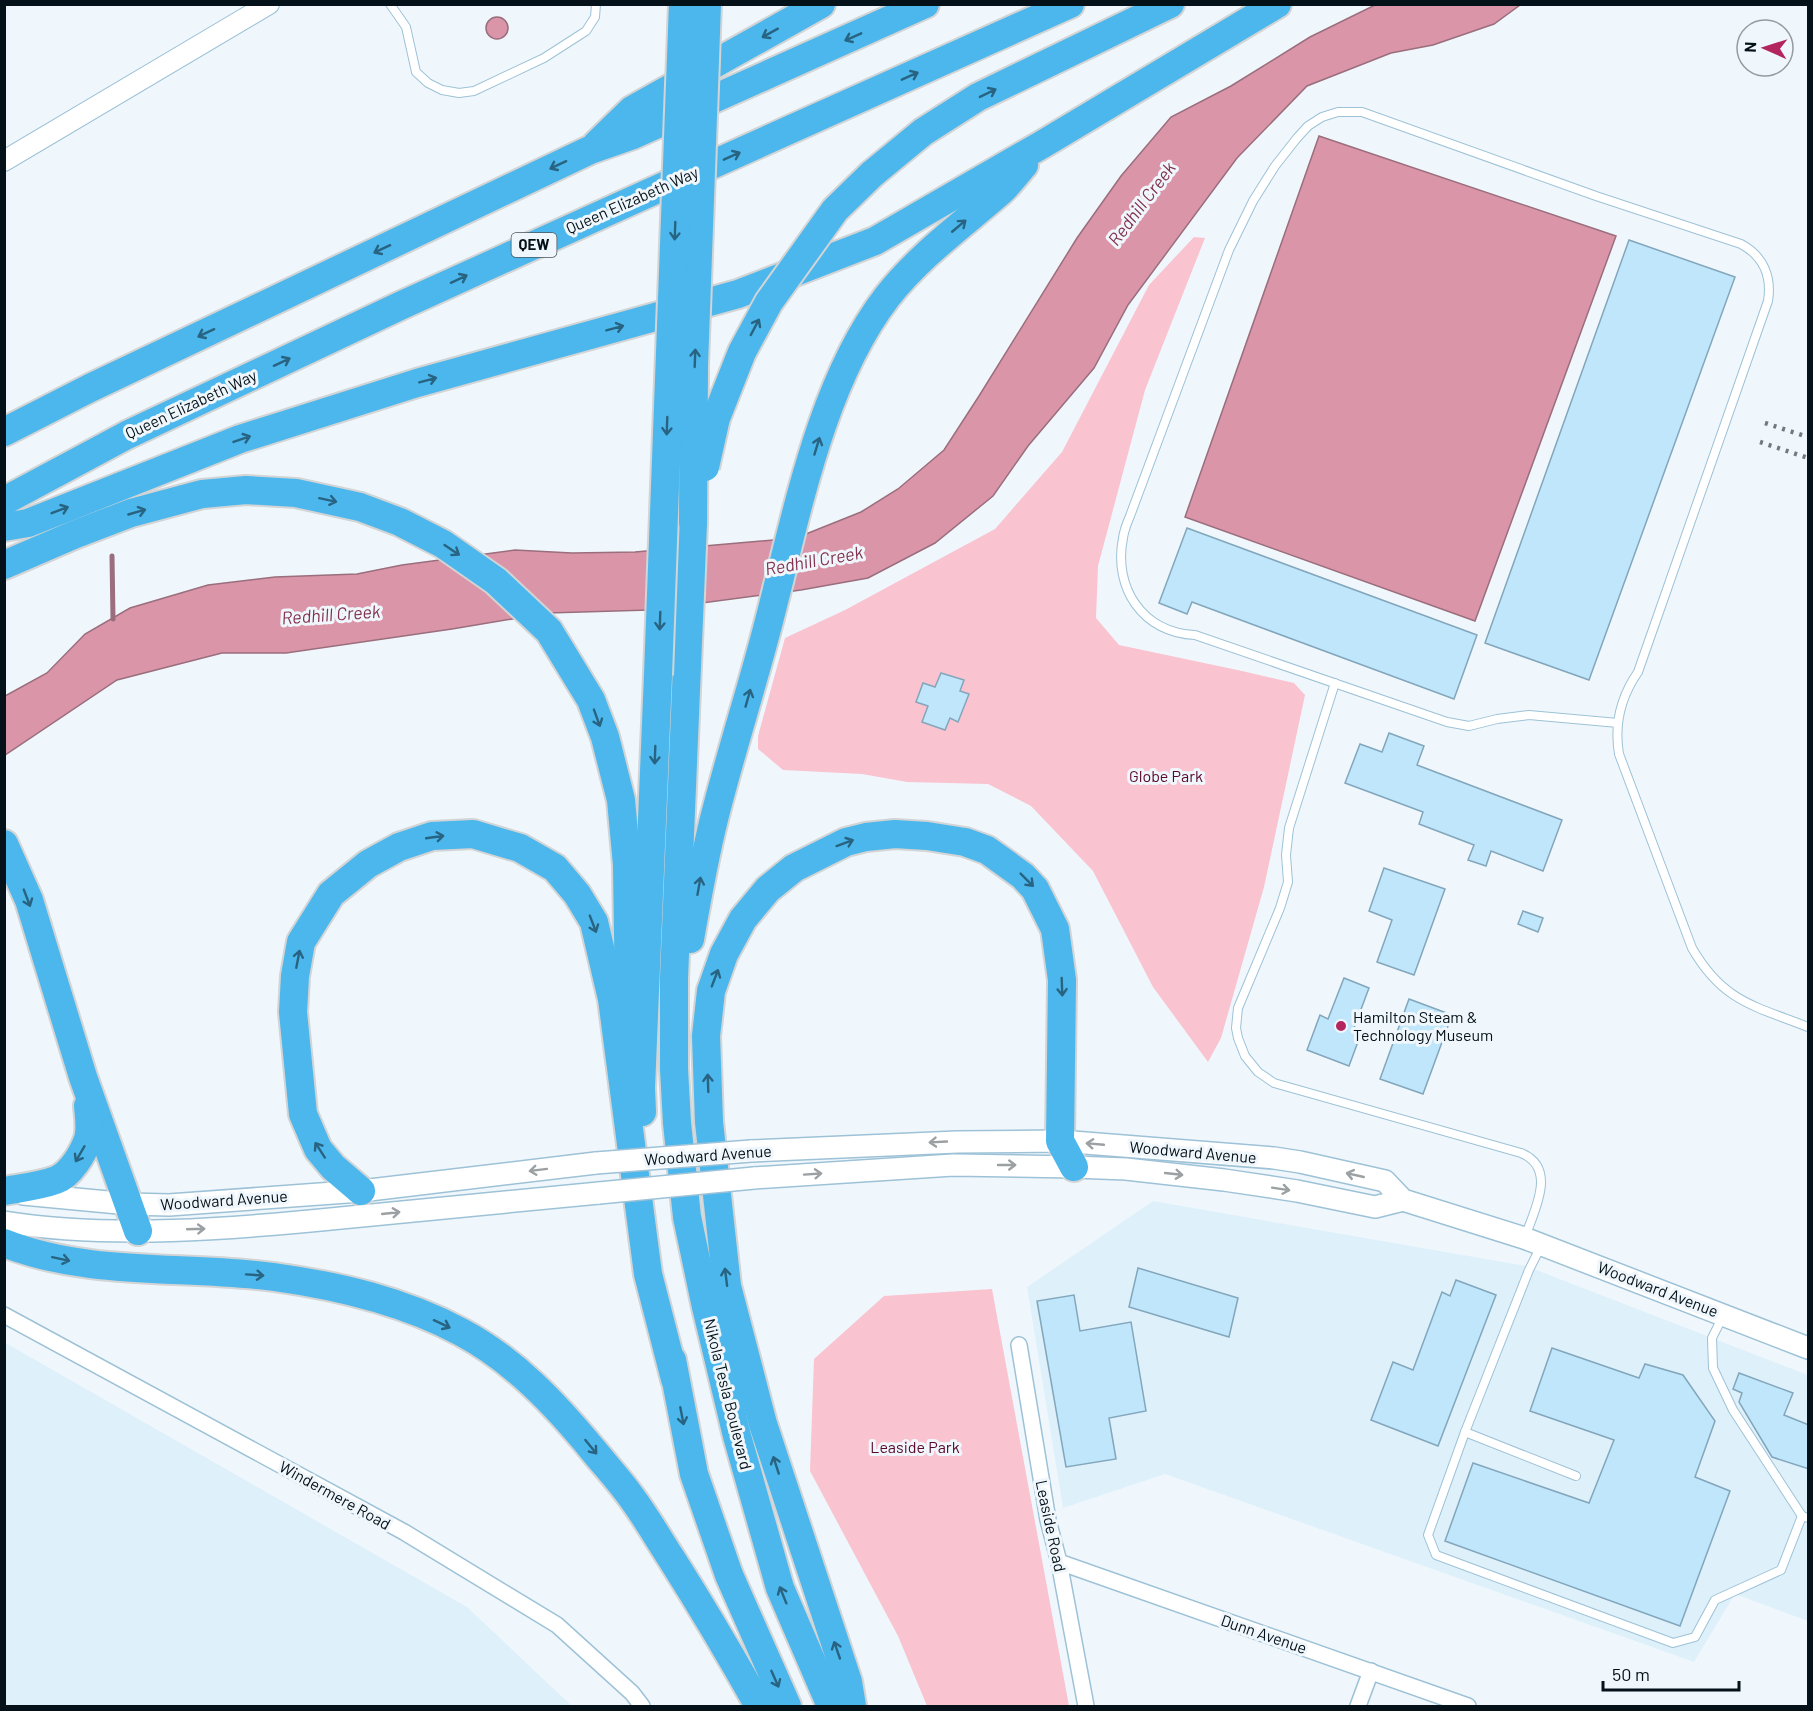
<svg xmlns="http://www.w3.org/2000/svg" width="1813" height="1711" font-family="Barlow,sans-serif">
	<style>
		.built { fill: #def0fa }
		.green { fill: #f9c3d0 }
		.water { fill: #da96a8; stroke: #9a6e7d; stroke-width: 1.5 }
		.lines { fill: none; stroke-linecap: round; stroke-linejoin: round }
		.stream { stroke: #9a6e7d; stroke-width: 5 }
		.building { fill: #c0e6fb; stroke: #82a6bb; stroke-width: 1.5 }
		.service-casing { stroke: #9dc2d7; stroke-width: 10 }
		.minor-casing { stroke: #9dc2d7; stroke-width: 18 }
		.tertiary-casing { stroke: #9dc2d7; stroke-width: 22 }
		.secondary-casing { stroke: #9dc2d7; stroke-width: 24 }
		.motorway-casing { stroke: #d2d4d5; stroke-width: 32 }
		.service { stroke: #fff; stroke-width: 8 }
		.minor { stroke: #fff; stroke-width: 15 }
		.tertiary { stroke: #fff; stroke-width: 20 }
		.secondary { stroke: #fff; stroke-width: 21 }
		.motorway { stroke: #4bb7ec; stroke-width: 28 }
		.rail { stroke: #6f7a80; stroke-width: 4.5; stroke-dasharray: 3 6; stroke-linecap: butt }
		.secondary-bridge-casing { stroke: #9dc2d7; stroke-width: 24; stroke-linecap: butt }
		.motorway-bridge-casing { stroke: #d2d4d5; stroke-width: 32; stroke-linecap: butt }
		.secondary-bridge { stroke: #fff; stroke-width: 21 }
		.motorway-bridge { stroke: #4bb7ec; stroke-width: 28 }
		.oneway { stroke: #286482 }
		.oneway2 { stroke: #9ba0a3 }
		.poi-dot { fill: #b2255e; stroke: #f0f7fc; stroke-width: 2 }
		.labels { text-anchor: middle; stroke-width: 6; stroke-linejoin: round; paint-order: stroke }
		.shield { fill: #f0f7fc; stroke: #4b565c; stroke-width: 1.5 }
		.shield-label { font-size: 15px; font-weight: bold; fill: #041118 }
		.street-label { font-size: 16px; fill: #041118; stroke: #f0f7fc }
		.park-label { font-size: 16px; fill: #59082b; stroke: #f0f7fc }
		.poi-label { font-size: 16px; fill: #041118; stroke: #f0f7fc; text-anchor: start }
		.water-label { font-size: 18px; font-style: italic; fill: #83324d; stroke: #f0f7fc }
	</style>
	<rect width="100%" height="100%" fill="#f0f7fc"/>
	<g class="built">
		<polygon points="1153,1201 1526,1266 1808,1375 1808,1621 1735,1594 1694,1662 1165,1474 1063,1508 1027,1287"/>
		<polygon points="4,1342 467,1607 572,1706 5,1706"/>
	</g>
	<g class="green">
		<polygon points="1194,237 1205,238 1145,390 1098,566 1096,618 1119,645 1242,671 1294,683 1305,695 1264,887 1221,1038 1208,1062 1153,987 1093,871 1031,806 988,784 907,782 862,774 783,770 758,749 758,736 785,638 845,610 995,529 1062,452 1149,285"/>
		<polygon points="992,1289 1069,1706 927,1706 898,1636 810,1471 814,1359 884,1296"/>
	</g>
	<g class="water">
		<polygon points="1375,5 1520,5 1494,24 1433,45 1391,53 1307,86 1237,158 1128,305 1094,368 1028,446 993,496 935,543 868,578 801,590 649,610 548,613 452,629 286,653 222,653 117,680 5,755 5,696 47,673 85,634 130,608 208,585 275,577 357,574 402,565 515,550 572,553 635,552 796,538 861,512 898,489 944,450 979,396 1077,238 1121,176 1171,117 1231,86 1310,37"/>
		<circle cx="497" cy="28" r="11"/>
		<polygon points="1319,136 1616,236 1475,621 1185,517"/>
	</g>
	<g class="lines">
		<polyline class="stream" points="112,556 113,619"/>
	</g>
	<g class="building">
		<polygon points="1629,240 1735,277 1589,680 1485,643"/>
		<polygon points="1187,528 1477,635 1454,699 1192,602 1187,614 1159,603"/>
		<polygon points="941,673 964,680 960,691 969,694 958,722 950,718 945,730 922,722 928,706 916,702 923,683 935,687"/>
		<polygon points="1389,733 1424,746 1417,765 1562,820 1543,871 1491,851 1486,866 1468,860 1474,845 1419,824 1423,812 1345,783 1360,744 1382,752"/>
		<polygon points="1384,868 1445,889 1414,975 1377,962 1392,920 1369,911"/>
		<polygon points="1523,911 1543,918 1538,932 1518,924"/>
		<polygon points="1344,978 1369,988 1354,1028 1362,1031 1349,1066 1307,1050 1320,1015 1328,1019"/>
		<polygon points="1409,999 1452,1015 1423,1094 1380,1079"/>
		<polygon points="1138,1268 1238,1298 1229,1337 1129,1307"/>
		<polygon points="1456,1280 1496,1295 1438,1446 1371,1420 1393,1362 1413,1370 1442,1292 1450,1296"/>
		<polygon points="1074,1295 1080,1331 1131,1322 1146,1411 1109,1418 1116,1459 1066,1467 1037,1301"/>
		<polygon points="1552,1348 1639,1378 1645,1364 1683,1375 1715,1421 1695,1477 1730,1491 1680,1626 1445,1541 1473,1463 1589,1503 1614,1440 1530,1411"/>
		<polygon points="1739,1373 1793,1393 1784,1415 1809,1425 1809,1469 1772,1457 1739,1402 1742,1393 1733,1389"/>
	</g>
	<g class="lines">
		<defs>
			<g id="service">
				<polyline points="390,4 406,27 416,72 428,83 442,90 459,93 474,91 544,58 586,31 595,17 596,4"/>
				<path d="M 1335,683 L 1289,828 L 1286,855 L 1288,882 L 1280,908 L 1238,1008 L 1236,1028 L 1238,1038 L 1245,1056 L 1258,1072 L 1274,1083 L 1521,1153 C 1558,1168 1534,1211 1525,1237"/>
				<path d="M 1618,723 L 1529,715 L 1497,719 L 1469,726 L 1447,722 L 1195,635 C 1143,633 1113,588 1123,538 C 1124,530 1127,523 1130,516 L 1229,250 L 1253,201 L 1275,166 L 1297,138 L 1308,126 L 1322,117 L 1338,112 L 1362,112 L 1596,196 L 1741,244 C 1763,256 1772,276 1768,301 L 1638,672 C 1620,698 1614,724 1619,754 L 1692,948 C 1723,1002 1755,1006 1808,1027"/>
				<polyline points="1541,1246 1529,1270 1465,1432 1428,1535 1436,1555 1673,1643 1695,1637 1715,1600 1781,1570 1802,1516 1808,1518"/>
				<polyline points="1723,1316 1712,1338 1713,1368 1733,1410 1802,1516"/>
				<polyline points="1465,1432 1576,1476"/>
			</g>
			<g id="minor">
				<polyline points="4,1315 404,1532 557,1625 632,1693 642,1706"/>
				<polyline points="1019,1345 1048,1520 1059,1562 1086,1706"/>
				<polyline points="1059,1562 1468,1706"/>
				<polyline points="1358,1706 1371,1671"/>
			</g>
			<polyline id="tertiary" points="4,161 269,4"/>
			<g id="secondary">
				<polyline points="751,1151 957,1142 1060,1141 1274,1158 1300,1162 1385,1181 1403,1200 1524,1238 1808,1348"/>
				<polyline points="754,1178 953,1165 1074,1167 1126,1169 1224,1180 1297,1191 1375,1207 1403,1200"/>
				<polyline points="23,1194 129,1204 169,1205 361,1191 596,1163"/>
				<path d="M 4,1222 C 112,1239 232,1229 341,1218 C 427,1210 513,1201 599,1193"/>
			</g>
			<g id="motorway">
				<polyline points="597,144 632,110 821,4"/>
				<polyline points="872,174 923,132 978,97 1170,4"/>
				<polyline points="4,432 90,388 590,150 633,135 925,4"/>
				<polyline points="4,501 127,435 402,305 651,192 1070,4"/>
				<polyline points="693,522 674,978 674,1069 677,1123 687,1217 706,1307 737,1436 780,1588 831,1706"/>
				<polyline points="4,527 28,523 240,439 417,383 738,294 875,241 1043,144 1277,4"/>
				<polyline points="4,565 76,534 131,513 202,494 246,490 296,493 360,507 400,522 443,544 496,581 549,631 591,700 605,737 621,800 627,865 629,998 633,1023"/>
				<polyline points="4,844 29,900 83,1077 138,1231"/>
				<path d="M 690,939 C 697,899 704,859 714,819 C 729,759 748,700 764,640 C 794,530 817,388 887,297 C 919,256 961,226 1000,192 C 1009,184 1016,174 1024,165"/>
				<polyline points="642,1112 641,1088 658,675"/>
				<path d="M 4,1191 C 21,1188 40,1186 56,1180 C 70,1175 83,1154 88,1139 C 91,1129 89,1117 88,1106"/>
				<polyline points="361,1191 333,1167 318,1149 303,1114 293,1012 295,976 301,942 331,894 368,864 399,847 432,836 473,834 520,848 555,868 577,894 594,922 612,999 648,1274 675,1379"/>
				<path d="M 4,1243 C 90,1277 185,1265 274,1277 C 339,1286 403,1301 461,1332 C 514,1360 556,1405 593,1450 C 606,1466 620,1481 632,1498 C 646,1517 658,1538 671,1558 C 702,1607 731,1656 759,1706"/>
				<polyline points="672,1360 694,1474 729,1575 787,1706"/>
				<polyline points="852,1706 848,1682 763,1424 727,1286 709,1122 706,1036 711,991 724,954 743,919 768,889 794,868 846,842 866,837 895,834 927,836 965,842 987,850 1023,876 1035,889 1055,929 1062,980 1060,1141 1074,1167"/>
			</g>
		</defs>
		<use href="#service" class="service-casing"/>
		<use href="#minor" class="minor-casing"/>
		<use href="#tertiary" class="tertiary-casing"/>
		<use href="#secondary" class="secondary-casing"/>
		<use href="#motorway" class="motorway-casing"/>
		<use href="#service" class="service"/>
		<use href="#minor" class="minor"/>
		<use href="#tertiary" class="tertiary"/>
		<use href="#secondary" class="secondary"/>
		<use href="#motorway" class="motorway"/>
		<g class="rail">
			<polyline points="1765,423 1808,437"/>
			<polyline points="1760,442 1808,458"/>
		</g>
		<defs>
			<g id="secondary-bridge">
				<polyline points="596,1163 751,1151"/>
				<polyline points="599,1193 754,1178"/>
			</g>
			<g id="motorway-bridge">
				<polyline points="705,467 716,418 742,352 769,302 835,210 872,174"/>
				<polyline points="693,522 694,365 707,4"/>
				<polyline points="658,675 683,4"/>
			</g>
		</defs>
		<use href="#secondary-bridge" class="secondary-bridge-casing"/>
		<use href="#motorway-bridge" class="motorway-bridge-casing"/>
		<use href="#secondary-bridge" class="secondary-bridge"/>
		<use href="#motorway-bridge" class="motorway-bridge"/>
	</g>
	<defs><path id="oneway-shaft" d="M-6 0H5M1.5-3L5.5 0L1.5 3" fill="none" stroke-width="1.6" stroke-linecap="round" stroke-linejoin="round" transform="scale(1.5)"/></defs>
	<g class="oneway">
		<use href="#oneway-shaft" transform="translate(770 33) rotate(151)"/>
		<use href="#oneway-shaft" transform="translate(853 37) rotate(156)"/>
		<use href="#oneway-shaft" transform="translate(910 76) rotate(-24)"/>
		<use href="#oneway-shaft" transform="translate(988 93) rotate(-26)"/>
		<use href="#oneway-shaft" transform="translate(732 156) rotate(-24)"/>
		<use href="#oneway-shaft" transform="translate(558 165) rotate(155)"/>
		<use href="#oneway-shaft" transform="translate(959 226) rotate(-40)"/>
		<use href="#oneway-shaft" transform="translate(675 231) rotate(92)"/>
		<use href="#oneway-shaft" transform="translate(382 249) rotate(155)"/>
		<use href="#oneway-shaft" transform="translate(459 279) rotate(-25)"/>
		<use href="#oneway-shaft" transform="translate(755 327) rotate(-62)"/>
		<use href="#oneway-shaft" transform="translate(615 328) rotate(-15)"/>
		<use href="#oneway-shaft" transform="translate(206 333) rotate(155)"/>
		<use href="#oneway-shaft" transform="translate(695 358) rotate(-88)"/>
		<use href="#oneway-shaft" transform="translate(282 362) rotate(-25)"/>
		<use href="#oneway-shaft" transform="translate(428 380) rotate(-15)"/>
		<use href="#oneway-shaft" transform="translate(667 426) rotate(92)"/>
		<use href="#oneway-shaft" transform="translate(242 439) rotate(-19)"/>
		<use href="#oneway-shaft" transform="translate(817 446) rotate(-73)"/>
		<use href="#oneway-shaft" transform="translate(328 500) rotate(12)"/>
		<use href="#oneway-shaft" transform="translate(60 510) rotate(-21)"/>
		<use href="#oneway-shaft" transform="translate(137 512) rotate(-16)"/>
		<use href="#oneway-shaft" transform="translate(452 550) rotate(34)"/>
		<use href="#oneway-shaft" transform="translate(660 621) rotate(92)"/>
		<use href="#oneway-shaft" transform="translate(748 698) rotate(-74)"/>
		<use href="#oneway-shaft" transform="translate(597 718) rotate(70)"/>
		<use href="#oneway-shaft" transform="translate(655 755) rotate(92)"/>
		<use href="#oneway-shaft" transform="translate(435 837) rotate(-8)"/>
		<use href="#oneway-shaft" transform="translate(845 843) rotate(-20)"/>
		<use href="#oneway-shaft" transform="translate(1027 880) rotate(45)"/>
		<use href="#oneway-shaft" transform="translate(699 886) rotate(-80)"/>
		<use href="#oneway-shaft" transform="translate(27 898) rotate(69)"/>
		<use href="#oneway-shaft" transform="translate(593 924) rotate(69)"/>
		<use href="#oneway-shaft" transform="translate(298 959) rotate(-79)"/>
		<use href="#oneway-shaft" transform="translate(715 978) rotate(-69)"/>
		<use href="#oneway-shaft" transform="translate(1062 987) rotate(88)"/>
		<use href="#oneway-shaft" transform="translate(708 1083) rotate(-92)"/>
		<use href="#oneway-shaft" transform="translate(320 1150) rotate(-123)"/>
		<use href="#oneway-shaft" transform="translate(80 1154) rotate(120)"/>
		<use href="#oneway-shaft" transform="translate(61 1259) rotate(12)"/>
		<use href="#oneway-shaft" transform="translate(255 1275) rotate(4)"/>
		<use href="#oneway-shaft" transform="translate(726 1277) rotate(-97)"/>
		<use href="#oneway-shaft" transform="translate(442 1324) rotate(25)"/>
		<use href="#oneway-shaft" transform="translate(682 1416) rotate(79)"/>
		<use href="#oneway-shaft" transform="translate(591 1447) rotate(51)"/>
		<use href="#oneway-shaft" transform="translate(776 1465) rotate(-108)"/>
		<use href="#oneway-shaft" transform="translate(783 1595) rotate(-112)"/>
		<use href="#oneway-shaft" transform="translate(837 1650) rotate(-109)"/>
		<use href="#oneway-shaft" transform="translate(775 1679) rotate(66)"/>
	</g>
	<g class="oneway2">
		<use href="#oneway-shaft" transform="translate(938 1142) rotate(177)"/>
		<use href="#oneway-shaft" transform="translate(1095 1144) rotate(-175)"/>
		<use href="#oneway-shaft" transform="translate(1007 1165)"/>
		<use href="#oneway-shaft" transform="translate(538 1170) rotate(173)"/>
		<use href="#oneway-shaft" transform="translate(813 1174) rotate(-4)"/>
		<use href="#oneway-shaft" transform="translate(1174 1174) rotate(6)"/>
		<use href="#oneway-shaft" transform="translate(1355 1175) rotate(-167)"/>
		<use href="#oneway-shaft" transform="translate(1281 1189) rotate(9)"/>
		<use href="#oneway-shaft" transform="translate(391 1213) rotate(-6)"/>
		<use href="#oneway-shaft" transform="translate(196 1229) rotate(-2)"/>
	</g>
	<circle class="poi-dot" cx="1341" cy="1026" r="6"/>
	<g class="labels">
		<rect class="shield" x="511.5" y="233" width="45" height="24" rx="4.5"/>
		<g class="shield-label">
			<text x="534" y="250">QEW</text>
		</g>
		<g class="street-label">
			<text transform="translate(632 200) rotate(-24)" y="6">Queen Elizabeth Way</text>
			<text transform="translate(191 404) rotate(-25)" y="6">Queen Elizabeth Way</text>
			<text transform="translate(1193 1152) rotate(5)" y="6">Woodward Avenue</text>
			<text transform="translate(708 1155) rotate(-4)" y="6">Woodward Avenue</text>
			<text transform="translate(224 1200) rotate(-4)" y="6">Woodward Avenue</text>
			<text transform="translate(1658 1289) rotate(21)" y="6">Woodward Avenue</text>
			<text transform="translate(728 1394) rotate(76)" y="6">Nikola Tesla Boulevard</text>
			<text transform="translate(335 1495) rotate(29)" y="6">Windermere Road</text>
			<text transform="translate(1051 1526) rotate(78)" y="6">Leaside Road</text>
			<text transform="translate(1264 1634) rotate(19)" y="6">Dunn Avenue</text>
		</g>
		<g class="park-label">
			<text x="1166" y="782">Globe Park</text>
			<text x="915" y="1453">Leaside Park</text>
		</g>
		<g class="poi-label">
			<text x="1353" y="1023">Hamilton Steam &amp;<tspan x="1353" dy="18">Technology Museum</tspan></text>
		</g>
		<g class="water-label">
			<text transform="translate(1142 204) rotate(-53)" y="6">Redhill Creek</text>
			<text transform="translate(814 561) rotate(-10)" y="6">Redhill Creek</text>
			<text transform="translate(331 615) rotate(-4)" y="6">Redhill Creek</text>
		</g>
	</g>
	<rect width="1813" height="1711" fill="none" stroke="#041118" stroke-width="12"/>
	<g transform="translate(1765 48) rotate(273)"><circle r="28" fill="#f0f7fc" stroke="#929ba1" stroke-width="1.5"/>
	<path d="M0-4.5L10 22L0 15L-10 22Z" fill="#b2255e"/>
	<text y="-9" font-size="16" font-weight="bold" text-anchor="middle" fill="#041118">N</text>
	</g>
	<path d="M1603 1681v9h136v-9" fill="none" stroke="#041118" stroke-width="3"/>
	<text x="1612" y="1681" font-size="18" fill="#041118" stroke="#f0f7fc" stroke-width="4.5" paint-order="stroke">50 m</text>
</svg>
